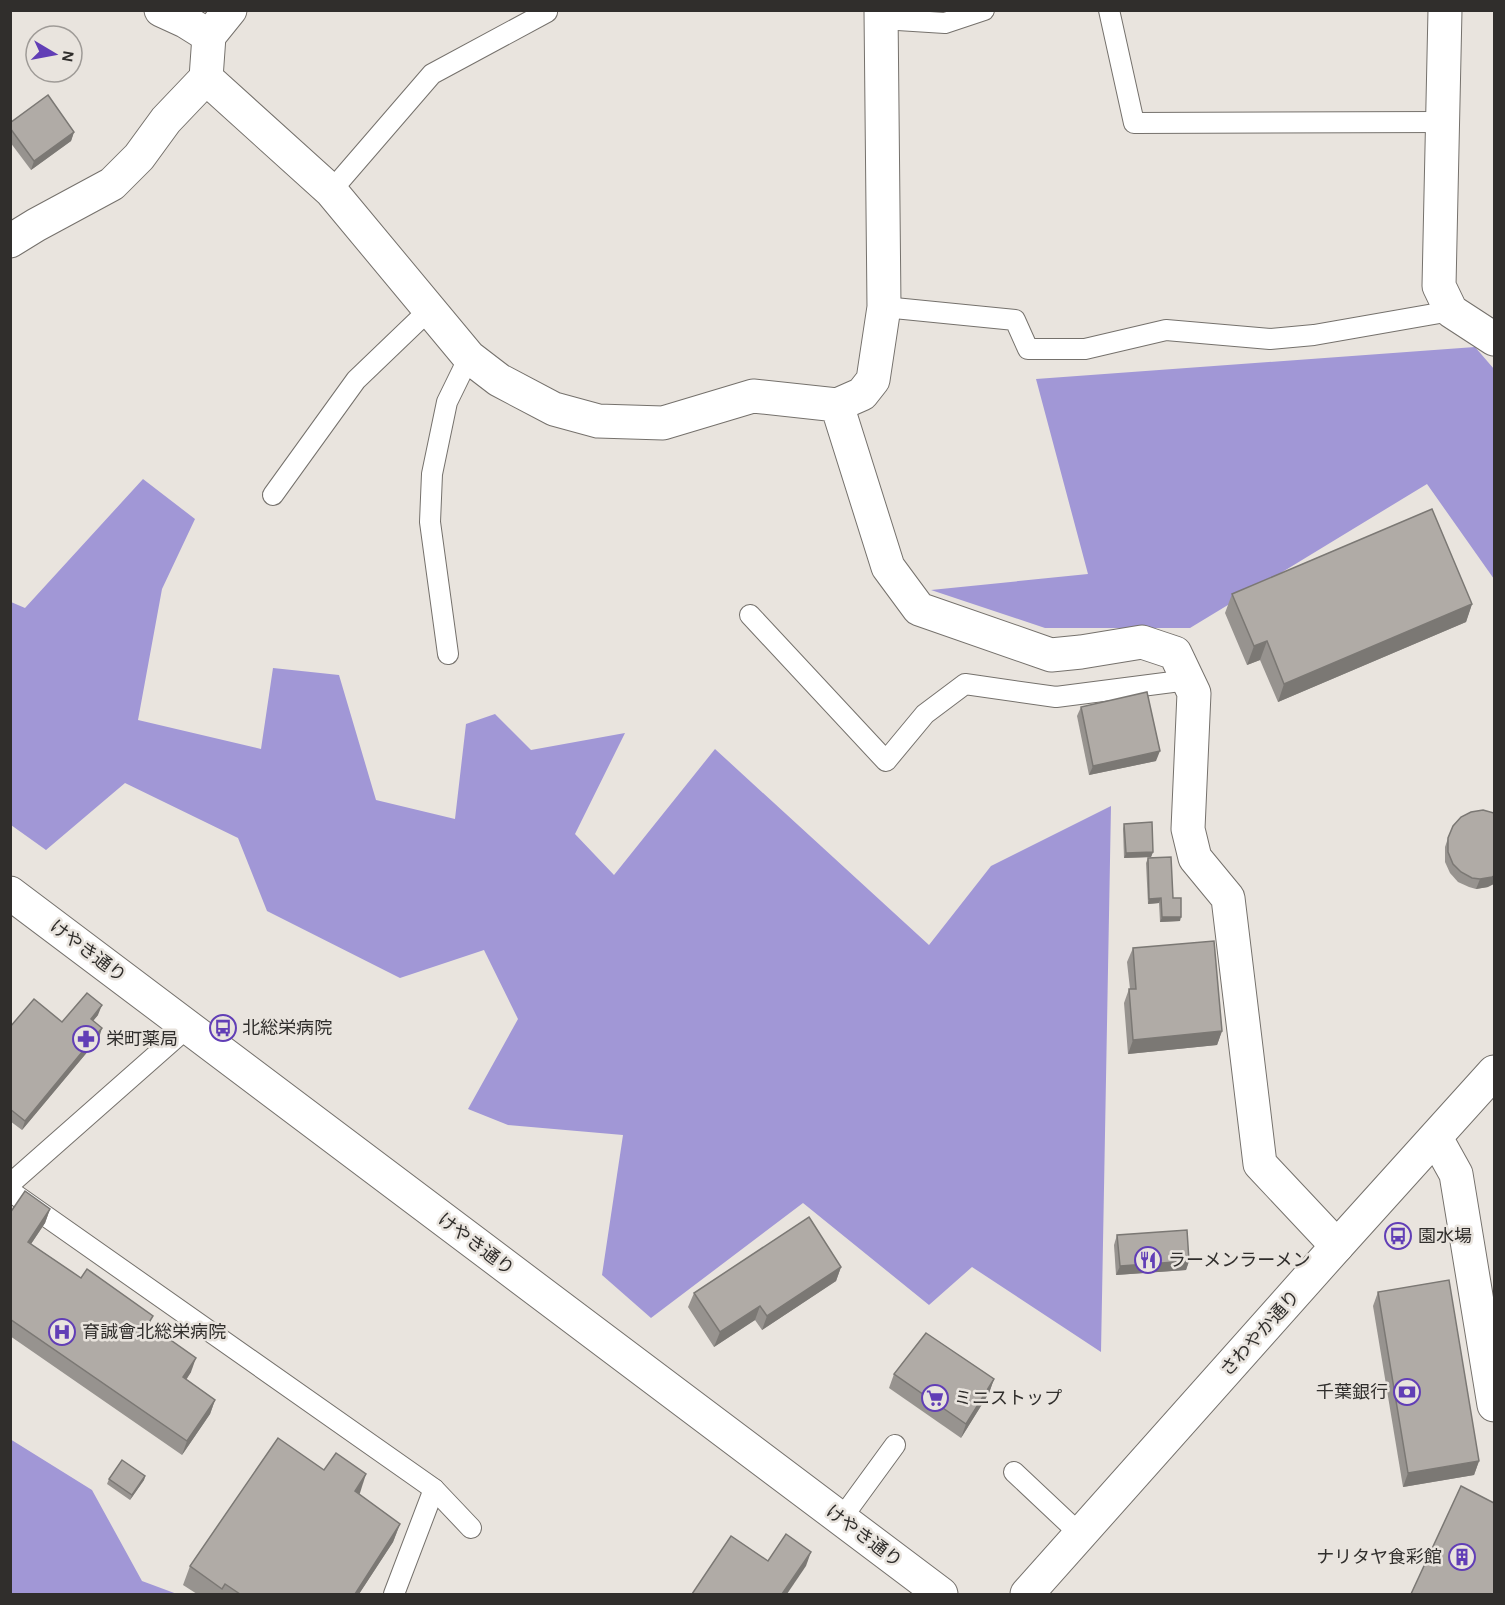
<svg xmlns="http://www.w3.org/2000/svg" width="1505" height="1605" font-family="'Alegreya Sans','Noto Sans JP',sans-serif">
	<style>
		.forest { fill: #a197d6 }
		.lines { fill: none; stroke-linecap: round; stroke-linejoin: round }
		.lane-casing { stroke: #75716c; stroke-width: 22 }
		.street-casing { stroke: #75716c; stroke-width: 35 }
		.secondary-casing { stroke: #75716c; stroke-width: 35 }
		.lane { stroke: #fff; stroke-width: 20 }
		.street { stroke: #fff; stroke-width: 33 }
		.secondary { stroke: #fff; stroke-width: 33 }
		.wall { fill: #97938f }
		.shaded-wall { fill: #7b7874 }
		.building { fill: #b0aba6; stroke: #7b7874; stroke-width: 1.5 }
		.labels { text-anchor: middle; stroke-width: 5; stroke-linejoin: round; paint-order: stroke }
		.street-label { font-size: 18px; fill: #302e2c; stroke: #e9e4de }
		.poi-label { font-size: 18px; fill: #302e2c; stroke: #e9e4de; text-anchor: start }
	</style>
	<rect width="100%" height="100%" fill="#e9e4de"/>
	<g class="forest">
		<polygon points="1475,347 1494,369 1494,579 1427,484 1190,628 1045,628 931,590 1088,574 1036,379"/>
		<polygon points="143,479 195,519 162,589 138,720 261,749 273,668 339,675 376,800 455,819 466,724 495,714 531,750 625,733 575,834 614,875 715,749 929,945 991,866 1111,806 1101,1352 972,1267 929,1305 803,1203 651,1318 602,1275 623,1135 508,1125 468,1109 518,1019 484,950 400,978 267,911 238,838 125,783 46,850 11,825 11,602 25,608"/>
		<polygon points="10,1439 92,1490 142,1581 177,1594 11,1594"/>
	</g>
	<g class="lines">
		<defs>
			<g id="lane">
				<polyline points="1109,10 1134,123 1442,122"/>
				<polyline points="882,19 945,23 984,10"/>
				<polyline points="331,191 432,74 547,12"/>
				<polyline points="884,307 1015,320 1028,349 1085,349 1166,330 1270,339 1314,335 1451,311"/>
				<polyline points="273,495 356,380 430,309"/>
				<polyline points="750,615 886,761 925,714 965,684 1056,697 1188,680"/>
				<polyline points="448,654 430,522 432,474 447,402 469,357"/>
				<polyline points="10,1184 188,1027"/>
				<polyline points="10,1191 434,1489 471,1528"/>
				<polyline points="1014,1472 1081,1535"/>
				<polyline points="841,1519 895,1445"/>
				<polyline points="394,1594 434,1489"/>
			</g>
			<g id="street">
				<polyline points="161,10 185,21 209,36"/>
				<polyline points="1445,10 1439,286 1451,311 1494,339"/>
				<polyline points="206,78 331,191 469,357 499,380 554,409 598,421 663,423 753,396 837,405 888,567 919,609 1051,655 1081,652 1142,642 1175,653 1194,693 1188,829 1195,858 1228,898 1260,1164 1337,1246"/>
				<polyline points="10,241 36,225 112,184 139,157 166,120 206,78 209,36 230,10"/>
				<polyline points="837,405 862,394 873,380 884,307 881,10"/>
				<polyline points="1436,1138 1456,1174 1494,1405"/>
			</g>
			<g id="secondary">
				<polyline points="10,893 941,1594"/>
				<polyline points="1027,1594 1337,1246 1494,1072"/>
			</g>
		</defs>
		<use href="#lane" class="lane-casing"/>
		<use href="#street" class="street-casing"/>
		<use href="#secondary" class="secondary-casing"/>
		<use href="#lane" class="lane"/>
		<use href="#street" class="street"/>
		<use href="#secondary" class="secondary"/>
	</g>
	<g class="wall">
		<polygon points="10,123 74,132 71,141 31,170 10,142"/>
		<polygon points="1232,594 1472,604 1466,622 1278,702 1260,660 1247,665 1225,613"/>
		<polygon points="1081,707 1156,761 1089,775 1077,716"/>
		<polygon points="1124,824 1153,852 1151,857 1124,858 1123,829"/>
		<polygon points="1448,838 1488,887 1476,889 1469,887 1458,882 1450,873 1445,862 1445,847"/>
		<polygon points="1148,858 1173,898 1180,921 1160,922 1159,903 1148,904 1146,863"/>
		<polygon points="1133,948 1222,1031 1217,1045 1128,1054 1124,1003 1129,989 1130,989 1127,962"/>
		<polygon points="98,1015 93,1021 99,1038 22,1130 10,1121 10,1027 62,1022"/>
		<polygon points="50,1209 45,1223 31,1244 150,1326 191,1372 186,1380 215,1400 210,1414 182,1455 10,1336 10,1213"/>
		<polygon points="1117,1235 1189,1261 1186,1270 1116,1275 1114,1245"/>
		<polygon points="841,1267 836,1281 762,1330 755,1320 714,1347 688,1307 694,1293"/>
		<polygon points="1378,1292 1479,1461 1474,1475 1403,1487 1373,1306"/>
		<polygon points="894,1374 994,1379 989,1393 961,1438 889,1388"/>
		<polygon points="324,1470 360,1493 359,1494 400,1524 393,1542 359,1594 197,1594 183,1585 190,1566"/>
		<polygon points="145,1476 144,1480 130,1500 107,1484 109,1479"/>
	</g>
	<g class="shaded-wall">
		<polygon points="74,132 71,141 31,170 34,161"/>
		<polygon points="1472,604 1466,622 1278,702 1284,684"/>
		<polygon points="1267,641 1260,660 1247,665 1254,646"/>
		<polygon points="1160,751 1156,761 1089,775 1093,766"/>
		<polygon points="1153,852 1151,857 1124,858 1126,853"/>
		<polygon points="1494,876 1494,884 1488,887 1476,889 1480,879"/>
		<polygon points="1161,898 1159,903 1148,904 1149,899"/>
		<polygon points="1162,917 1181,917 1180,921 1160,922"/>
		<polygon points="102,1005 98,1015 87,1028 91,1019"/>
		<polygon points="102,1028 99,1038 22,1130 25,1121"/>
		<polygon points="1222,1031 1217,1045 1128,1054 1133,1040"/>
		<polygon points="50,1209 45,1223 23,1256 28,1242"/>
		<polygon points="1189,1261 1186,1270 1116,1275 1120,1266"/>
		<polygon points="841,1267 836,1281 762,1330 767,1316"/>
		<polygon points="760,1306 755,1320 714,1347 720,1332"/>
		<polygon points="196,1358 191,1372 178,1392 183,1377"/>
		<polygon points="994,1379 989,1393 961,1438 966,1424"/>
		<polygon points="215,1400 210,1414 182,1455 187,1441"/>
		<polygon points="1479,1461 1474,1475 1403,1487 1408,1473"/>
		<polygon points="366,1474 360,1493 348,1509 355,1491"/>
		<polygon points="145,1476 144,1480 130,1500 132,1495"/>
		<polygon points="400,1524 393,1542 359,1594 354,1594"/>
		<polygon points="811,1552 806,1566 787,1594 782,1594"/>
	</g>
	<g class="building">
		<polygon points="48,95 74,132 34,161 10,128 10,123"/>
		<polygon points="1432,509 1472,604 1284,684 1267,641 1254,646 1232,594"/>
		<polygon points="1147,692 1160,751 1093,766 1081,707"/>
		<polygon points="1483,810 1494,813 1494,876 1492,877 1480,879 1472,878 1461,872 1453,864 1448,852 1448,838 1453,826 1461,817 1471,812"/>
		<polygon points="1152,822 1153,852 1126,853 1124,824"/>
		<polygon points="1171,857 1173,898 1181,898 1181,917 1162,917 1161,898 1149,899 1148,858"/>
		<polygon points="1214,941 1222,1031 1133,1040 1129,989 1136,989 1133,948"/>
		<polygon points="87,993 102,1005 91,1019 102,1028 25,1121 10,1109 10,1027 34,999 62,1022"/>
		<polygon points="25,1191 50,1209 28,1242 81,1278 87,1269 153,1316 148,1324 196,1358 183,1377 215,1400 187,1441 10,1319 10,1213"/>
		<polygon points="809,1217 841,1267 767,1316 760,1306 720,1332 694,1293"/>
		<polygon points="1187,1230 1189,1261 1120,1266 1117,1235"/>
		<polygon points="1449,1280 1479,1461 1408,1473 1378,1292"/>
		<polygon points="926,1333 994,1379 966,1424 894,1374"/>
		<polygon points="278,1438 324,1470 336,1453 366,1474 355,1491 400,1524 355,1594 356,1594 240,1594 225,1584 222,1589 190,1566"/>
		<polygon points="122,1460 145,1476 132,1495 109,1479"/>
		<polygon points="1461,1486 1494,1503 1494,1594 1411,1594"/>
		<polygon points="786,1534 811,1552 782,1594 692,1594 731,1536 768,1561"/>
	</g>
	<defs>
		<symbol id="bus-ring" viewBox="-11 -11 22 22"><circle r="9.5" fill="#e9e4de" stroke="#613eb6" stroke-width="1.5"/><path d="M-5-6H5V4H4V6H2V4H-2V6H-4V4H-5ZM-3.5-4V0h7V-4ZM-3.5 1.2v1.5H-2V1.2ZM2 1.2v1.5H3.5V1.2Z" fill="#613eb6"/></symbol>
		<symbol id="pharmacy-ring" viewBox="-11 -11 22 22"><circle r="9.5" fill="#e9e4de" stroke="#613eb6" stroke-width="1.5"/><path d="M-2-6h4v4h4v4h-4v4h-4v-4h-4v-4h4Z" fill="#613eb6"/></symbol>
		<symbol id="restaurant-ring" viewBox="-11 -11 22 22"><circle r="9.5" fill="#e9e4de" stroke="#613eb6" stroke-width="1.5"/><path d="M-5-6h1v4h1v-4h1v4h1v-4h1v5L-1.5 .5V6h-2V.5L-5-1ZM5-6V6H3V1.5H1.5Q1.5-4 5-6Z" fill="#613eb6"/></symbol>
		<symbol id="hospital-ring" viewBox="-11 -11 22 22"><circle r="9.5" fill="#e9e4de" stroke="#613eb6" stroke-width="1.5"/><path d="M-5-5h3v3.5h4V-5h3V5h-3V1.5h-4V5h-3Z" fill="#613eb6"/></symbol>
		<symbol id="bank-ring" viewBox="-11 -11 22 22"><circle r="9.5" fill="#e9e4de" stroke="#613eb6" stroke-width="1.5"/><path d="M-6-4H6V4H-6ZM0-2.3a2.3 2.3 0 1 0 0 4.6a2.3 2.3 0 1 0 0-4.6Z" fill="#613eb6"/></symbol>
		<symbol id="supermarket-ring" viewBox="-11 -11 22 22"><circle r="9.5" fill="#e9e4de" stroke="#613eb6" stroke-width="1.5"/><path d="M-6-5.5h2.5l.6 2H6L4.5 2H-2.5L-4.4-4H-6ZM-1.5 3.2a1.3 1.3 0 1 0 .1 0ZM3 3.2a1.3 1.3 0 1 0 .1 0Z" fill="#613eb6"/></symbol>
		<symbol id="building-ring" viewBox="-11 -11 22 22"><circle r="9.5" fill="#e9e4de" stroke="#613eb6" stroke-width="1.5"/><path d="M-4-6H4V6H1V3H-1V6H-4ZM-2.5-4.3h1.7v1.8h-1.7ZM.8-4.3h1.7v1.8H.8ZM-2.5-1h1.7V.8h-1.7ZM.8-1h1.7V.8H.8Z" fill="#613eb6"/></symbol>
	</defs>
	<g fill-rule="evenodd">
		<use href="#bus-ring" x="208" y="1013" width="30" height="30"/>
		<use href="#pharmacy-ring" x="71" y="1024" width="30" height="30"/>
		<use href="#bus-ring" x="1383" y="1221" width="30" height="30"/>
		<use href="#restaurant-ring" x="1133" y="1245" width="30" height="30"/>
		<use href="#hospital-ring" x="47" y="1317" width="30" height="30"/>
		<use href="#bank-ring" x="1392" y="1377" width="30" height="30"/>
		<use href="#supermarket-ring" x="920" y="1383" width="30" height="30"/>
		<use href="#building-ring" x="1447" y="1542" width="30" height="30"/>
	</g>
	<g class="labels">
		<g class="street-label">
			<text transform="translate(88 951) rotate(37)" y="6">けやき通り</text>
			<text transform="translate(476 1244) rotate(37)" y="6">けやき通り</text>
			<text transform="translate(1260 1333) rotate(-48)" y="6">さわやか通り</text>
			<text transform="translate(864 1536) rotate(37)" y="6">けやき通り</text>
		</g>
		<g class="poi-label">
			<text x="242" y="1034">北総栄病院</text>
			<text x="106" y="1045">栄町薬局</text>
			<text x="1418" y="1242">園水場</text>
			<text x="1168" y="1266">ラーメンラーメン</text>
			<text x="82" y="1338">育誠會北総栄病院</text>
			<text x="1388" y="1398" text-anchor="end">千葉銀行</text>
			<text x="954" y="1404">ミニストップ</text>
			<text x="1442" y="1563" text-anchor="end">ナリタヤ食彩館</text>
		</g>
	</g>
	<rect width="1505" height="1605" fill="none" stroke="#302e2c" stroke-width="24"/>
	<g transform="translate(54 54) rotate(100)"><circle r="28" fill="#e9e4de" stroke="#9f9b97" stroke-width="1.5"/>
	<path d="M0-4.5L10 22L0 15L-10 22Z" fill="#613eb6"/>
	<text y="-9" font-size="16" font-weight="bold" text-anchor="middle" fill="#302e2c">N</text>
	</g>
</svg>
